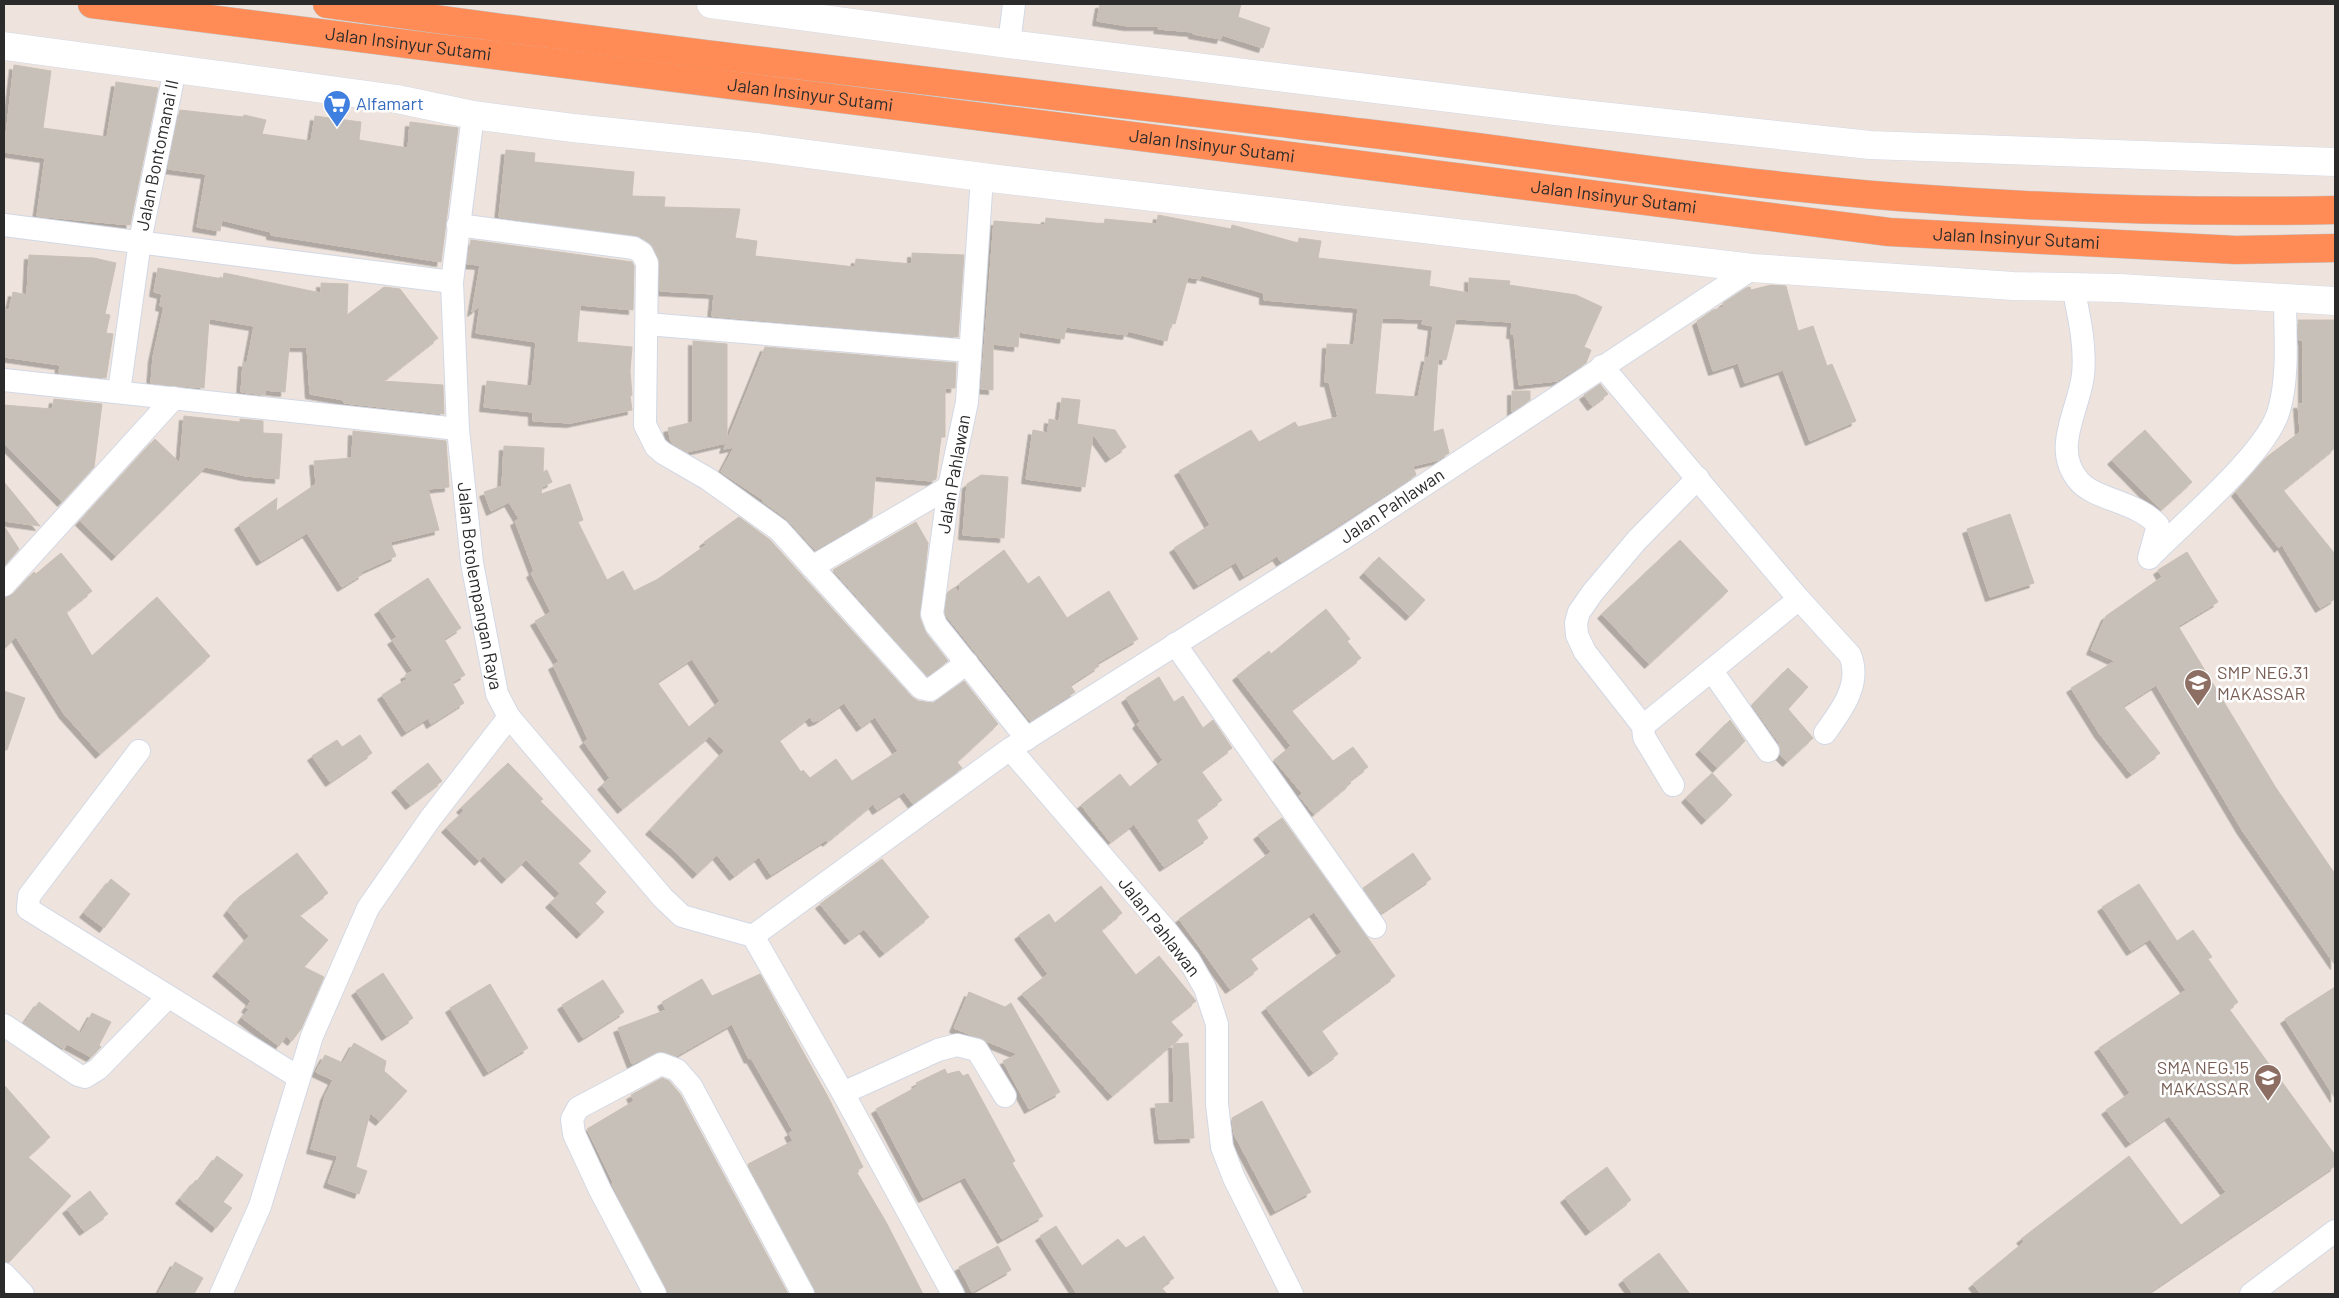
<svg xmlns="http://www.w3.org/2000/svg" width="2339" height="1298" font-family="Barlow,sans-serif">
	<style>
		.building { fill: #c6c0b8; stroke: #cac0b6; fill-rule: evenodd; filter: url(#shadow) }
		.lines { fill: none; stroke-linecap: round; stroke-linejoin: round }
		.minor-casing { stroke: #d2d8e5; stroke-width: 24 }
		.tertiary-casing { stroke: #d2d8e5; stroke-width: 29 }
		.motorway-casing { stroke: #c4c4c4; stroke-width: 29 }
		.minor { stroke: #fff; stroke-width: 22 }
		.tertiary { stroke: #fff; stroke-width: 28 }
		.motorway { stroke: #ff8c57; stroke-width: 28 }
		.labels { text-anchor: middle; stroke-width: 5; stroke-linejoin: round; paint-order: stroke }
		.street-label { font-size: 18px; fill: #2b2b2b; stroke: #fff }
		.shop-label { font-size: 18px; fill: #366cbe; stroke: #fff; text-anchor: start }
		.education-label { font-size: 18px; fill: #785e54; stroke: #fff; text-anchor: start }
	</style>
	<defs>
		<filter id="shadow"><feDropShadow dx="-4.5" dy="4.5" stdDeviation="0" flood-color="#0004"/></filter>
	</defs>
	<rect width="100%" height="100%" fill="#eee4dd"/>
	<g class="building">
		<polygon points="1100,4 1241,4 1238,17 1270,28 1263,48 1222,35 1221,39 1193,34 1193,32 1158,29 1159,26 1128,26 1097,21"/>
		<polygon points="14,65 51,71 43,128 107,137 116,82 158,88 130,225 37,216 45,158 4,152"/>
		<polygon points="180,110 243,117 244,115 266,120 262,134 311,141 315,116 361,122 359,140 408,148 410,122 458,128 441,262 271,235 271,232 222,220 220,231 197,227 206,174 168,169"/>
		<polygon points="506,150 535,153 534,162 634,172 632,196 665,197 664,207 740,209 735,238 757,241 755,256 855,267 856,259 912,264 912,253 964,255 958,337 712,316 714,294 660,291 659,258 653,247 641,237 499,217"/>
		<path d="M 1158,215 L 1231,229 L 1232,225 L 1298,243 L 1299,238 L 1321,241 L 1318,258 L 1431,271 L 1429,286 L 1469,293 L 1469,278 L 1510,281 L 1509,285 L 1576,295 L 1602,307 L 1584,347 L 1591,350 L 1586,363 L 1557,381 L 1519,385 L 1514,334 L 1511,334 L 1512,322 L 1456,319 L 1446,360 L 1438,359 L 1433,432 L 1443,429 L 1449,453 L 1438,460 L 1413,466 L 1416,475 L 1281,562 L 1277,556 L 1244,576 L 1236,562 L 1198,585 L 1174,548 L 1210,525 L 1179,471 L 1251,430 L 1259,442 L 1295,422 L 1298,427 L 1338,417 L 1329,382 L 1325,382 L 1327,344 L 1354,345 L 1358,308 L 1264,300 L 1264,293 L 1201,275 L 1200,279 L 1188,277 L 1175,324 L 1171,323 L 1167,341 L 1128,331 L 1127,335 L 1066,327 L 1064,339 L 1019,332 L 1018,347 L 993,344 L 993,390 L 981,389 L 994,221 L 1045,225 L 1046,218 L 1104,224 L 1105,219 L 1157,224 ZM 1382,318 L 1423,319 L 1422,324 L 1433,326 L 1429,358 L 1426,357 L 1418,397 L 1375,394 Z"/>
		<polygon points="471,240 632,262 634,266 633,310 580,305 577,342 632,347 630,371 632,395 630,396 632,410 571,423 533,421 533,412 484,407 487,381 532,386 536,342 476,333 480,306 472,312 480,265 467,264"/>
		<polygon points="29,255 94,258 116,263 105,314 110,315 106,333 113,334 106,378 59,373 60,365 4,357 4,310 9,310 13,292 27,295"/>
		<polygon points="158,268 223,279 224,273 321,293 321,283 348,284 347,315 384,287 400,289 438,338 383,381 443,385 444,414 344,403 344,400 310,394 307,347 289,347 285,392 265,390 265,395 241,392 243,362 247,363 254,326 212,319 209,320 204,388 151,383 153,357 164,307 160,306 162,294 154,292"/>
		<polygon points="1771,285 1786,286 1798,331 1813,326 1827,366 1832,364 1856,421 1810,441 1783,370 1745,383 1738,363 1713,371 1697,321 1713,310 1724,307 1723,303 1746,288 1750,287 1751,290"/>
		<polygon points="2298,320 2335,320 2335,448 2283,490 2335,554 2335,599 2320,608 2282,545 2279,548 2236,492 2268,456 2300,432 2298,404 2303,404 2303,340 2299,340"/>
		<polygon points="693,341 727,344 727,441 765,347 956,363 955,388 945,388 945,437 941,437 936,479 932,481 875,476 872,517 815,550 787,519 762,501 763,500 721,472 734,447 724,449 726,443 687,452 671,442 668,428 693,422"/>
		<polygon points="1600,384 1608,394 1592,406 1584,395"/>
		<polygon points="1512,391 1530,391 1530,400 1512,412"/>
		<polygon points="1062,398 1080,400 1077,424 1115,430 1126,447 1110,458 1093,434 1085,487 1026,479 1033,430 1048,433 1049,419 1059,421"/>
		<polygon points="54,399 102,404 94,467 62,502 4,443 4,405 52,409"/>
		<polygon points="184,416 240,422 240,419 263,421 263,433 282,434 279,479 246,476 206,467 116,556 80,521 155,439 180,463"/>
		<polygon points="2145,430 2192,482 2161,510 2112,460"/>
		<polygon points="353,431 446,441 449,487 428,489 439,530 390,542 396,556 361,572 363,574 342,587 307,533 261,561 239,525 277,498 276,511 316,484 314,461 352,458"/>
		<path d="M 504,446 L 544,448 L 543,472 L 547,470 L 552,482 L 542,487 L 541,494 L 570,484 L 583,520 L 578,522 L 607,580 L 623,571 L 634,591 L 658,579 L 706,545 L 704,542 L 739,517 L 770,540 L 912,697 L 918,701 L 933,703 L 964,681 L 998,724 L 957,762 L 962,768 L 913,804 L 904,792 L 877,810 L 873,804 L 827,842 L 826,840 L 771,875 L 759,857 L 734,876 L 717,855 L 697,874 L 677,853 L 650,830 L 724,751 L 710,736 L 622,809 L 602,785 L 610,778 L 584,742 L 588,739 L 553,665 L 559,662 L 535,621 L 551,612 L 531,573 L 534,571 L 515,521 L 519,519 L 509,502 L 491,511 L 484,492 L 502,486 ZM 692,659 L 720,701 L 689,727 L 657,682 ZM 844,703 L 861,727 L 875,717 L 898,751 L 852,781 L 836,759 L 810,778 L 803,770 L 801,772 L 779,740 L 810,717 L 813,722 L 819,720 Z"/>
		<polygon points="981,475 1008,477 1004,538 963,535 967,484"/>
		<polygon points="4,482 40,526 4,521"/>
		<polygon points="2010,514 2034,583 1990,597 1967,529"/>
		<polygon points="916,522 928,543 920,618 926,633 948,661 927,676 833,570"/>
		<polygon points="4,526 19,549 4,566"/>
		<polygon points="1680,540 1728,591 1649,664 1602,614"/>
		<polygon points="1004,550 1028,584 1039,576 1067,618 1109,591 1138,639 1097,663 1099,666 1070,685 1075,692 1030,721 948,618 945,613 948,592 955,587 959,595 960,583"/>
		<polygon points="2187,552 2218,602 2178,626 2276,788 2335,874 2335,965 2242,830 2156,685 2123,706 2160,753 2131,774 2099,733 2071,688 2115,661 2091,650 2106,616 2162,577 2158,570"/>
		<polygon points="61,553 92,591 66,612 92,656 157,597 210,656 100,754 64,714 16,637 4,649 4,598 13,594 34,572 36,574"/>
		<polygon points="1379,557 1425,600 1410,616 1364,573"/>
		<polygon points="428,578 461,628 444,639 465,675 452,682 464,703 431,724 428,718 406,732 382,695 407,679 405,675 413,671 392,640 397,637 379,610"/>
		<polygon points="1326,609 1350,639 1347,641 1361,658 1291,710 1333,761 1353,747 1368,767 1349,781 1351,783 1314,814 1299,796 1302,793 1274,760 1291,746 1237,676 1269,651 1271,654"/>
		<polygon points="1788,668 1808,687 1788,709 1813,738 1787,762 1780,755 1779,743 1752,705"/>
		<polygon points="1159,677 1174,702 1183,696 1203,728 1213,720 1232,748 1201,771 1222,800 1196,819 1208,838 1164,867 1134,824 1110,842 1081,805 1120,774 1130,787 1163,760 1137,724 1140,721 1126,698"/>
		<polygon points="4,691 25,698 7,750 4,750"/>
		<polygon points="1730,720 1745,741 1717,768 1700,750"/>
		<polygon points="360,735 372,753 330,782 312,756 337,740 342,747"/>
		<polygon points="428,763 442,781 410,805 396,788"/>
		<polygon points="508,763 543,799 540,801 591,851 578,863 606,892 595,903 604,912 581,934 550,903 560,894 526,860 506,879 484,856 479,861 446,828 464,811 461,808"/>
		<polygon points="1712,773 1732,795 1706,820 1686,798"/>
		<polygon points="1282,818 1395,976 1321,1030 1338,1054 1313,1072 1266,1008 1342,952 1314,912 1250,958 1258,969 1230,989 1179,919 1271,852 1258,835"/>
		<polygon points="297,853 328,893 299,915 328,940 304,967 324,977 301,1029 292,1041 286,1036 279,1046 242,1018 249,1009 246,1008 251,1001 217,972 249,936 228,911 239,897"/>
		<polygon points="1413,853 1431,879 1381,913 1363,888"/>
		<polygon points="882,859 929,917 884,953 864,929 849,940 820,904"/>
		<polygon points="111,879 130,894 104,928 84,913"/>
		<polygon points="2139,884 2177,941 2193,930 2212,957 2208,959 2238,1002 2229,1009 2335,1155 2335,1166 2147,1294 1981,1294 1973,1284 2024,1242 2021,1239 2129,1156 2181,1225 2226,1192 2169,1116 2130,1143 2106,1110 2130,1093 2099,1048 2186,990 2150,939 2131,951 2102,907"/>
		<polygon points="1101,886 1122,913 1101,930 1136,975 1159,956 1196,1001 1170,1021 1183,1035 1112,1096 1022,994 1048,974 1019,935 1049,914 1055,923"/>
		<polygon points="383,973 413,1018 386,1036 356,991"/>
		<polygon points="760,974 828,1097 863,1167 856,1171 886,1222 923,1294 816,1294 748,1164 793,1141 789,1133 793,1131 751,1058 749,1059 732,1024 676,1056 660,1051 632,1064 618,1028 666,1010 662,1002 702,979 712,996"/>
		<polygon points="603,980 624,1012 583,1038 562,1005"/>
		<polygon points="490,984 528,1048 488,1072 450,1008"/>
		<polygon points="2335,987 2335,1098 2285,1019"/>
		<polygon points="969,992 1005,1007 1011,1003 1060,1092 1029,1109 1003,1061 1018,1054 954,1028"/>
		<polygon points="39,1002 81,1033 92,1013 111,1022 99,1045 101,1047 91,1057 67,1044 64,1049 24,1023"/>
		<polygon points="354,1043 386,1061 384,1071 407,1091 380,1121 370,1113 356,1167 367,1171 359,1194 328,1183 338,1156 311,1149 325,1096 333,1080 316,1072 325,1055 343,1063"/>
		<polygon points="1188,1043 1194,1138 1159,1139 1155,1104 1174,1103 1173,1044"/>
		<polygon points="945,1069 947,1074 959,1071 963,1076 968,1074 1015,1161 1012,1163 1043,1216 1002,1239 965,1177 923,1198 876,1109 918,1086 916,1083"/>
		<polygon points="662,1078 669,1081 680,1094 788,1294 668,1294 612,1184 613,1182 587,1129 634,1101 631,1095"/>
		<polygon points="4,1085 50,1137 28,1157 71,1196 9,1262 4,1261"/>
		<polygon points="1262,1101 1311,1192 1275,1211 1234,1134 1232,1118"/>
		<polygon points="217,1156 243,1175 223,1202 232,1208 216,1228 180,1199 196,1180 198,1182"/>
		<polygon points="1607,1167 1631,1200 1590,1231 1565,1198"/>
		<polygon points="90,1191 108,1214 84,1231 67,1209"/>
		<polygon points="1056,1226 1082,1266 1118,1239 1126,1248 1144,1236 1174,1278 1161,1287 1167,1294 1077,1294 1040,1236"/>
		<polygon points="998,1246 1011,1270 972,1292 959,1267"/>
		<polygon points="1659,1253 1690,1294 1633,1294 1623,1280"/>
		<polygon points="175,1262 203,1278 194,1294 158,1294"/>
	</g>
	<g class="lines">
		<defs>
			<g id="minor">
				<polyline points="1009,44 1014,4"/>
				<path id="s1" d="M 473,115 L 452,282 L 458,429 L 472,563 L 497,694 L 509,717 L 663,898 L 682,916 L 753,936"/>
				<polyline points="982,177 967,402 949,487 932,614 936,625 1027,739"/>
				<polyline points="4,225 452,282"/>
				<polyline points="458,225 634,248 642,253 647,263 645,425 656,447 663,453 708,479 779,530 921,688 930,690 967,663"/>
				<path d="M 2073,287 C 2079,316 2086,346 2083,375 C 2079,410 2051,449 2079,481 C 2095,500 2136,501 2158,525 L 2149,558"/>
				<polyline points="647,324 970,351"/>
				<path d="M 1602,366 L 1799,599 L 1850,655 C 1862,684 1841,711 1825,733"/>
				<polyline points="4,380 458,429"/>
				<path id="s2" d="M 119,392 L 140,241 L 175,69"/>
				<path d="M 2151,556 C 2184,522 2268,452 2279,410 C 2289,375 2285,334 2285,299"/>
				<polyline points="812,567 949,487"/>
				<polyline points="4,585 174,398"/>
				<polyline points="1175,644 1375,927"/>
				<polyline points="1712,671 1768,751"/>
				<polyline points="1643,726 1585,652 1577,635 1576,623 1579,612 1593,592 1637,540 1698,478"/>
				<polyline points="139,751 29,896 28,909 298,1077"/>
				<polyline points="1673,785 1644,737 1643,726 1799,599"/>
				<polyline points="753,936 843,1093 953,1294"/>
				<polyline points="753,936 1010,749"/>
				<polyline points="4,1025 78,1075 85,1077 98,1069 168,997"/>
				<polyline points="843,1093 938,1050 957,1045 977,1050 1005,1096"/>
				<polyline points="4,1274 23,1294"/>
				<polyline points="221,1294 260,1206 312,1036 368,908 430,819 509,717"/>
				<polyline points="655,1294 600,1190 574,1134 572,1119 578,1108 661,1064 677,1070 691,1086 803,1294"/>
				<path id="s3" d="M 1292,1294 L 1234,1178 L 1222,1147 L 1217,1104 L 1217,1024 L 1205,988 L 1189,960 L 1165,929 L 1010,749 L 1344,538 L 1753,268"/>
				<polyline points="2251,1294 2335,1231"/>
			</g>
			<g id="tertiary">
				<polyline points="711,4 1009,44 1555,111 1870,145 2335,162"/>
				<polyline points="4,46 397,99 473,115 573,128 756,147 982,177 1753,268 2013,286 2119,288 2335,301"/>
			</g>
			<g id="motorway">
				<path id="s4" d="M 92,4 L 1889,232 L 2236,250 L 2335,248"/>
				<path d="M 327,4 C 672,53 1019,91 1365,133 C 1543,154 1720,183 1899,197 C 2044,208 2190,213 2335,210"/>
			</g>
		</defs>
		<use href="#minor" class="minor-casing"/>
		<use href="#tertiary" class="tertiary-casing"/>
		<use href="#motorway" class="motorway-casing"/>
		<use href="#minor" class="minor"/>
		<use href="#tertiary" class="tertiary"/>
		<use href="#motorway" class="motorway"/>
	</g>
	<defs>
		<symbol id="supermarket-pin" viewBox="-11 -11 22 30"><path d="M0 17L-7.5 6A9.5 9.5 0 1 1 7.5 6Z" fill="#3f7fe0" stroke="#fff"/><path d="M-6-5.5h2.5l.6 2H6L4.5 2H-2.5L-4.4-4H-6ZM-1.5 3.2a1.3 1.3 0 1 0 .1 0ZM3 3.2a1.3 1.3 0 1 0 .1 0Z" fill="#fff"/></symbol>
		<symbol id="school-pin" viewBox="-11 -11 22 30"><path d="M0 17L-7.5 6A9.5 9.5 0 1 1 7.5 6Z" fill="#8d6e63" stroke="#fff"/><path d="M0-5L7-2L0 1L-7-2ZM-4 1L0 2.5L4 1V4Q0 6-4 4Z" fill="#fff"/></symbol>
	</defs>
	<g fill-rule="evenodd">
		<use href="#supermarket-pin" x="321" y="88" width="32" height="43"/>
		<use href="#school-pin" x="2182" y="667" width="32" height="43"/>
		<use href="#school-pin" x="2252" y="1062" width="32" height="43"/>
	</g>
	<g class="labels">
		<g class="street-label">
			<text dy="6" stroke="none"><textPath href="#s4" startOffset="319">Jalan Insinyur Sutami</textPath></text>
			<text dy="6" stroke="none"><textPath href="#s4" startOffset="724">Jalan Insinyur Sutami</textPath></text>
			<text dy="6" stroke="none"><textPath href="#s4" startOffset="1129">Jalan Insinyur Sutami</textPath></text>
			<text dy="6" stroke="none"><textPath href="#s2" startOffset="240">Jalan Bontomanai II</textPath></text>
			<text dy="6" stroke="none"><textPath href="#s4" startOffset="1534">Jalan Insinyur Sutami</textPath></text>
			<text dy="6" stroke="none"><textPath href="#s4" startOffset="1939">Jalan Insinyur Sutami</textPath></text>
			<text transform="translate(954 474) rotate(-80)" y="6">Jalan Pahlawan</text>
			<text dy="6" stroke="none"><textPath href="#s3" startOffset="1086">Jalan Pahlawan</textPath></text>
			<text dy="6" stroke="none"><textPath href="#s1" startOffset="474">Jalan Botolempangan Raya</textPath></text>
			<text transform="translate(1159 927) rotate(52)" y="6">Jalan Pahlawan</text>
		</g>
		<g class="shop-label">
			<text x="356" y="110">Alfamart</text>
		</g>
		<g class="education-label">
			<text x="2217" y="679">SMP NEG.31<tspan x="2217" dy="21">MAKASSAR</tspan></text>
			<text x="2249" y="1074" text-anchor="end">SMA NEG.15<tspan x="2249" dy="21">MAKASSAR</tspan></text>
		</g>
	</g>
	<rect width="2339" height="1298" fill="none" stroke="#2b2b2b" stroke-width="10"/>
</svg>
